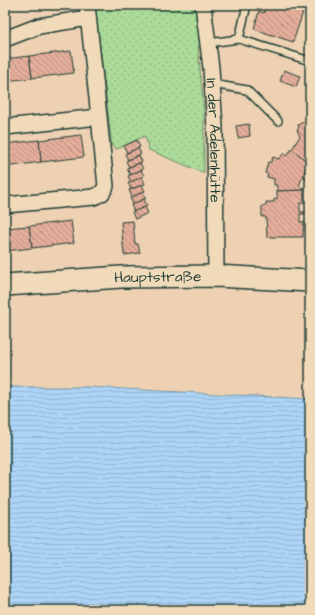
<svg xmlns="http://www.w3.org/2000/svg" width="315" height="615" font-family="'Architects Daughter',sans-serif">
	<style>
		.grass { fill: url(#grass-dots); stroke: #668c66 }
		.water { fill: url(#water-rules); stroke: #7498a9 }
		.building { fill: url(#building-back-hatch); stroke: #1f3d34 }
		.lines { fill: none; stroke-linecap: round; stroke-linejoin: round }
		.lane-casing { stroke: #1f3d34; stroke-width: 10 }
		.street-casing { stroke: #1f3d34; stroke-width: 18 }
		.secondary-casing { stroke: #1f3d34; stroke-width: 24 }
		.lane { stroke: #f0dab9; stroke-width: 7 }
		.street { stroke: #f0dab9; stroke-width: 15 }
		.secondary { stroke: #f0dab9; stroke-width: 21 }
		.labels { text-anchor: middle; stroke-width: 3.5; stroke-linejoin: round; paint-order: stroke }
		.street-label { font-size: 15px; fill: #1f3d34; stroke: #f0dab9 }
	</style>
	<defs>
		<pattern id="grass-dots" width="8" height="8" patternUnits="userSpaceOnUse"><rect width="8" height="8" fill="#acda99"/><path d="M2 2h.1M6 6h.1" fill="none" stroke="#94bc84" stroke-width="1.8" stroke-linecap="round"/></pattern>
		<pattern id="water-rules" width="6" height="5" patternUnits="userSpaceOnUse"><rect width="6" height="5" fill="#add4f7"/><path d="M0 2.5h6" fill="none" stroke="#94b7d4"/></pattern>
		<pattern id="building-back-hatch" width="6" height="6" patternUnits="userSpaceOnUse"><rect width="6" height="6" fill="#e5ae9b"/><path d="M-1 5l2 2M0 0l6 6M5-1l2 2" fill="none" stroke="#b98f7f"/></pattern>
	</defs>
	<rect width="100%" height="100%" fill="#eed1b3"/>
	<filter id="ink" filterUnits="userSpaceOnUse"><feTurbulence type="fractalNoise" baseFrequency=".025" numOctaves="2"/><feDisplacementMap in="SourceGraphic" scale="8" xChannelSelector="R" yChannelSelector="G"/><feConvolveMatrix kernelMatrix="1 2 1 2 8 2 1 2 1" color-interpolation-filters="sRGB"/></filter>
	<g filter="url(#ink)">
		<polygon class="grass" points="95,5 197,5 202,46 198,47 204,113 204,173 149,150 145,136 117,149 112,146"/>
		<polygon class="water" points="5,387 87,387 310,399 310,610 5,610"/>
		<g class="building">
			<polygon points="266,5 310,5 309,7 305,6 293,42 254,29 259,11 264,13"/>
			<polygon points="71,51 74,73 32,78 29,56"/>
			<polygon points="29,56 32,78 5,81 5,59"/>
			<polygon points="284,70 300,76 296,87 280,81"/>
			<polygon points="308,119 310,123 310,164 292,149 300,136 297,130 299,128 298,125"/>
			<polygon points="249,124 250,136 238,138 236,126"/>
			<polygon points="81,135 84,157 41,162 39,140"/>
			<polygon points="39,140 41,162 5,167 5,144"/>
			<polygon points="137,140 140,147 127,153 124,146"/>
			<polygon points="138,148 141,154 128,160 125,154"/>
			<polygon points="292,149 310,164 310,170 306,168 303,176 308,178 308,180 302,178 299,186 305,188 304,190 277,191 277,185 274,185 274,179 267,177 268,174 265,173 268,162 271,162 273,157 279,159 284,153 286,156"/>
			<polygon points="139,155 142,162 129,167 126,161"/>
			<polygon points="140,163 143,169 130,175 127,168"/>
			<polygon points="141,170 144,176 131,182 128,176"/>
			<polygon points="142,177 145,184 131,189 128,183"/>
			<polygon points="142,185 145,191 132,197 129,190"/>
			<polygon points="304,190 304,203 300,203 300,212 305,212 305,214 300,214 300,222 304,222 303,237 267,237 266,217 262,217 262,206 266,205 266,202 274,202 274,199 277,199 277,191"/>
			<polygon points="143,192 146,198 133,204 130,198"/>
			<polygon points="144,199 147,206 134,212 131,205"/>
			<polygon points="145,207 148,213 135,219 132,212"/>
			<polygon points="71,221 74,243 32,248 29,226"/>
			<polygon points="133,221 135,244 138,244 140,253 124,255 121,222"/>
			<polygon points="29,226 32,248 5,251 5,228"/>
		</g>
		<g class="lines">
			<defs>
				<g id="lane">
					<polyline points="239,39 247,5"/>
					<polyline points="208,43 239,39 310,61"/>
					<polyline points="212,84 247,90 278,121"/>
				</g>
				<g id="street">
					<polyline points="87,5 99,117"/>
					<path id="s1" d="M 203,5 L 211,68 L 215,127 L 216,276"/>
					<polyline points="5,39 39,26 88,18"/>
					<polyline points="5,127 99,117 106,186 102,193 94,197 5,205"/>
				</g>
				<g id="secondary">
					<path id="s2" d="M 5,285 L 121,277 L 216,276 L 310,281"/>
				</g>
			</defs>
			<use href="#lane" class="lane-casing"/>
			<use href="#street" class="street-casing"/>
			<use href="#secondary" class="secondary-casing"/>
			<use href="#lane" class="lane"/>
			<use href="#street" class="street"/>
			<use href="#secondary" class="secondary"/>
		</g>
	</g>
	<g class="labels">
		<g class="street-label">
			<text dy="5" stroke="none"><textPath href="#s1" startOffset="136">In der Adelenhütte</textPath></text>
			<text dy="5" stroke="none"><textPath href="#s2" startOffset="153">Hauptstraße</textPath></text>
		</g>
	</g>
	<rect width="315" height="615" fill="none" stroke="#f0dab9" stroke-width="20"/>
	<rect x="10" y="10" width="295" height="595" fill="none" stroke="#1f3d34" stroke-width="1.5" filter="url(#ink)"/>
</svg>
